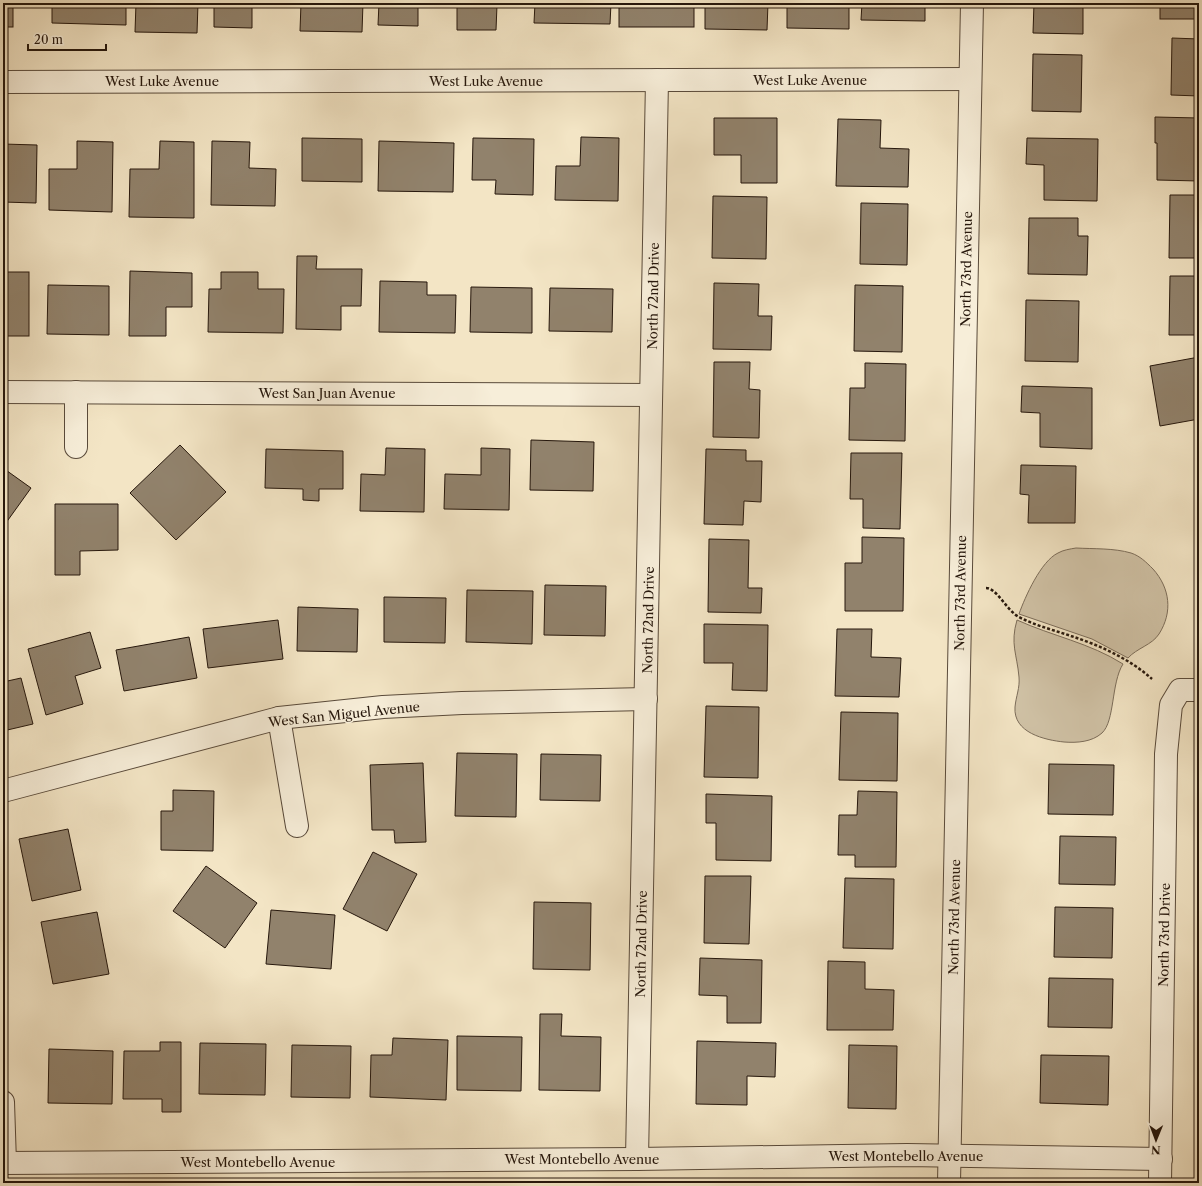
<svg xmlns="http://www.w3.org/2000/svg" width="1202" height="1186" font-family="'Libre Caslon Text',serif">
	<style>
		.green { fill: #d0c2a6; stroke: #7b6c59 }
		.building { fill: #91826c; stroke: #26170c }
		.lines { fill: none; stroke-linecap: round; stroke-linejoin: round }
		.minor-casing { stroke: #594a3a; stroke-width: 24 }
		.path { stroke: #26170c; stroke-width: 2.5; stroke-dasharray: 3 2; stroke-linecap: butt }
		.minor { stroke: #f7eed9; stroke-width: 22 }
		.labels { text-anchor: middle; stroke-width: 3; stroke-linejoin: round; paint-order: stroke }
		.street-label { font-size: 13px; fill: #26170c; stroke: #f7eed9 }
	</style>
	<rect width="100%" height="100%" fill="#f3e5c5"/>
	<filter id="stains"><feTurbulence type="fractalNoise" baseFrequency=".005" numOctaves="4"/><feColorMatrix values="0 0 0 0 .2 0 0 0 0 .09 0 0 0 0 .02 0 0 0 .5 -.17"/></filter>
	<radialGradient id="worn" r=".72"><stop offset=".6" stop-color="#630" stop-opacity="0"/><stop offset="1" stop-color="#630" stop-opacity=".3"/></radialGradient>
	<g class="green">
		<path d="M 1076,548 C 1094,549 1114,548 1131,553 C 1140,556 1146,562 1153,569 C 1170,588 1173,612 1159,634 C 1152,645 1137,648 1128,658 L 1092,639 L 1019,614 C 1025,597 1041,561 1058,553 C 1063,550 1070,549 1076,548 Z"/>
		<path d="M 1017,620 C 1052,636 1090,643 1123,664 C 1111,683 1115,721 1102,733 C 1092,742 1077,743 1064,742 C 1045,740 1013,733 1015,707 C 1016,696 1020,688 1019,677 C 1017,654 1010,644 1017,620 Z"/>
	</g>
	<g class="building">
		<rect x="3" y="3" width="10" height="24"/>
		<polygon points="52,3 126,3 126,25 52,23"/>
		<polygon points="136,3 198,3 197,33 135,32"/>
		<polygon points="214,3 252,3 252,28 214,27"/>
		<polygon points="301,3 363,3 362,32 300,31"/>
		<polygon points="379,3 418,3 418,26 378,25"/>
		<polygon points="457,3 521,3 521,6 497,5 496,30 457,30"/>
		<polygon points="535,3 611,3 610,24 534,23"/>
		<rect x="619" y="3" width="75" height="24"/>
		<polygon points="705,3 768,3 767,30 705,29"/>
		<polygon points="787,3 849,3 849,29 787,28"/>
		<polygon points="862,3 925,3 925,21 861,20"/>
		<polygon points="1034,3 1083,3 1083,34 1033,33"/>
		<rect x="1160" y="3" width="39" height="16"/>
		<polygon points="1172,38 1199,39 1199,96 1171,95"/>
		<polygon points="1033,54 1082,55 1081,112 1032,111"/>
		<polygon points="1155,117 1199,118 1199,181 1157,180 1157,143 1155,143"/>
		<polygon points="714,118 777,118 777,183 741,183 741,155 714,155"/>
		<polygon points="838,119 881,120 880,148 909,149 908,187 836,186"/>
		<polygon points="581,137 619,138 618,201 555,200 556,166 580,166"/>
		<polygon points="302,138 362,139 362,182 302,181"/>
		<polygon points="473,138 534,139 533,195 495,194 496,180 472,180"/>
		<polygon points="1027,138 1098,139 1097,201 1044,200 1044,165 1026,164"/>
		<polygon points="77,141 113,142 112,212 49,210 49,169 77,169"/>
		<polygon points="160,141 194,142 194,218 129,217 130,169 159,169"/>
		<polygon points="212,141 250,142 249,168 276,169 275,206 211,205"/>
		<polygon points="379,141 454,143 453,192 378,191"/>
		<polygon points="3,144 37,145 36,203 3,202"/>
		<polygon points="1170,195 1199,195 1199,258 1169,258"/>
		<polygon points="713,196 767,197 766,259 712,258"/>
		<polygon points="861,203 908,204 907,265 860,264"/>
		<polygon points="1029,218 1078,218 1078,236 1088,236 1087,275 1028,274"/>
		<polygon points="297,256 317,256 316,269 362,269 361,306 341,306 341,330 296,329"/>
		<polygon points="130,271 192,273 192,307 166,307 166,336 129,336"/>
		<rect x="3" y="272" width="26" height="64"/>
		<polygon points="221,272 258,272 258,289 284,289 283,333 208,332 209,289 221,289"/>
		<polygon points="1170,276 1199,276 1199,335 1169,335"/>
		<polygon points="380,281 427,282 427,295 456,295 455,333 379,332"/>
		<polygon points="714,283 759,284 758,316 772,316 771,350 713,349"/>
		<polygon points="48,285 109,286 109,335 47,334"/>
		<polygon points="855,285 903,286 902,352 854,351"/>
		<polygon points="471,287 532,288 532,333 470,332"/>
		<polygon points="550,288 613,289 612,332 549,331"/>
		<polygon points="1026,300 1079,301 1078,362 1025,361"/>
		<polygon points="1199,357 1199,419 1160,426 1150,366"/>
		<polygon points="714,362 750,362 749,389 760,390 759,438 713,437"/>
		<polygon points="865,363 906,364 905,441 849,440 850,388 865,388"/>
		<polygon points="1022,386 1092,388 1092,449 1040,447 1040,413 1021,412"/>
		<polygon points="531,440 594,442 593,491 530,490"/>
		<polygon points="180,445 226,492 176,540 130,493"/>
		<polygon points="386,448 425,449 424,512 360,511 361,474 385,475"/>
		<polygon points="481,448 510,449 509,510 444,509 445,474 481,475"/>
		<polygon points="266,449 343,451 343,489 319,489 319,501 303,500 303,489 265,488"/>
		<polygon points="706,449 746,450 746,461 762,461 761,502 744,501 743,525 704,524"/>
		<polygon points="851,453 902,453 900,529 863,528 863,499 850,499"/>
		<polygon points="1021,465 1076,466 1075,523 1028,523 1029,495 1020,494"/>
		<polygon points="3,468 31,488 3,527"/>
		<polygon points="55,504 118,504 118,550 80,551 80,575 55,575"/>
		<polygon points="862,537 904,538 903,611 845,611 845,563 862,563"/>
		<polygon points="709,539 749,540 748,588 762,588 761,613 708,612"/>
		<polygon points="545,585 606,586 605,636 544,635"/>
		<polygon points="467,590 533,591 532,644 466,642"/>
		<polygon points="384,597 446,598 445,643 384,642"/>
		<polygon points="298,607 358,609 357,652 297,651"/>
		<polygon points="278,620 283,659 208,668 203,629"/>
		<polygon points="704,624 768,625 767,691 732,690 733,663 704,663"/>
		<polygon points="837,629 872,629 871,657 901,658 899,697 835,696"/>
		<polygon points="90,632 101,668 75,676 83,704 46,715 28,649"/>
		<polygon points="189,637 197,678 124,691 116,650"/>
		<polygon points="21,678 33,724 3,731 3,682"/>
		<polygon points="706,706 759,707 758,778 704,777"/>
		<polygon points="841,712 898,713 897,781 839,780"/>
		<polygon points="457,753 517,754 516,817 455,816"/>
		<polygon points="541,754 601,755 600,801 540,800"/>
		<polygon points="423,763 426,842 395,843 394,830 372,830 370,765"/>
		<polygon points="1049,764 1114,765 1113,815 1048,814"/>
		<polygon points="173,790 214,791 213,851 161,850 161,811 173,811"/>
		<polygon points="858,791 897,792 896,867 855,867 855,855 838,855 839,815 857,815"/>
		<polygon points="706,794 772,796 771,861 716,860 716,823 706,823"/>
		<polygon points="68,829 81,890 32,901 19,839"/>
		<polygon points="1060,836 1116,837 1115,885 1059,884"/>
		<polygon points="373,852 417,874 387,931 343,909"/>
		<polygon points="206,866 257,903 225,948 173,911"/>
		<polygon points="705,876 751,876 749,944 704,943"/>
		<polygon points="845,878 894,879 893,949 843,948"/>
		<polygon points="534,902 591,903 590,970 533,969"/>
		<polygon points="1055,907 1113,908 1112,958 1054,957"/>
		<polygon points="271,910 335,915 331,969 266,964"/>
		<polygon points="97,912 109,974 53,984 41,922"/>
		<polygon points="700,958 762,960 761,1023 727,1023 727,996 699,995"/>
		<polygon points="828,961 865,962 865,989 894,990 893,1030 827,1030"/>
		<polygon points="1049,978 1113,979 1112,1028 1048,1027"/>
		<polygon points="540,1014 562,1014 561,1036 601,1037 600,1091 539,1090"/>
		<polygon points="457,1036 522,1037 521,1091 457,1090"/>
		<polygon points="393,1038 448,1040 446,1100 370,1097 371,1055 392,1055"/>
		<polygon points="697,1041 776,1043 775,1077 747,1076 747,1105 696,1104"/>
		<polygon points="160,1042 181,1042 181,1112 162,1112 162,1099 123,1099 124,1051 160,1051"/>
		<polygon points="200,1043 266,1044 265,1095 199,1094"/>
		<polygon points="292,1045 351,1046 350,1098 291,1097"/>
		<polygon points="849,1045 897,1046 896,1109 848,1108"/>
		<polygon points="49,1049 113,1051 112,1104 48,1103"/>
		<polygon points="1041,1055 1109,1056 1108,1105 1040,1103"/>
	</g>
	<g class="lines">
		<defs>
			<g id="minor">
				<polyline points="3,82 970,79"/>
				<polyline points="3,392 651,395"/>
				<polyline points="76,447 76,392"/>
				<polyline points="279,718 297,826"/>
				<polyline points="3,791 279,718 383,707 462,703 646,699"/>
				<polyline points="3,1102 5,1163"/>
				<polyline points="637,1159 657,80"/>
				<polyline points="3,1163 637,1159 907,1155 1161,1159"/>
				<polyline points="949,1183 972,3"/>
				<polyline points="1160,1183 1166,754 1171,705 1180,690 1199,690"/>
			</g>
		</defs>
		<use href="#minor" class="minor-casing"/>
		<path class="path" d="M 986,588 C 997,588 1007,611 1019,617 C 1036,626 1054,630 1071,636 C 1099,645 1130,659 1152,679"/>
		<use href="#minor" class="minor"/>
	</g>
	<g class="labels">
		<g class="street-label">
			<text x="810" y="85">West Luke Avenue</text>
			<text x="162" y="86">West Luke Avenue</text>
			<text x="486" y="86">West Luke Avenue</text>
			<text transform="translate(966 269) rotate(-89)" y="5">North 73rd Avenue</text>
			<text transform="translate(653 296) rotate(-89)" y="5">North 72nd Drive</text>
			<text x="327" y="398">West San Juan Avenue</text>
			<text transform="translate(960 593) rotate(-89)" y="5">North 73rd Avenue</text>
			<text transform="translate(648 620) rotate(-89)" y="5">North 72nd Drive</text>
			<text transform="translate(344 714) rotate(-6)" y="5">West San Miguel Avenue</text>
			<text transform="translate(954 917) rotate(-89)" y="5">North 73rd Avenue</text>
			<text transform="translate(1164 935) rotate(-89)" y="5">North 73rd Drive</text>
			<text transform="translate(641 944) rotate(-89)" y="5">North 72nd Drive</text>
			<text x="906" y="1161">West Montebello Avenue</text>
			<text x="582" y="1164">West Montebello Avenue</text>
			<text x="258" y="1167">West Montebello Avenue</text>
		</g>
	</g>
	<rect width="1202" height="1186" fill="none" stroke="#f3e5c5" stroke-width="16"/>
	<rect x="4" y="4" width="1194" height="1178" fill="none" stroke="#26170c" stroke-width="2"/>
	<rect x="8" y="8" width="1186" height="1170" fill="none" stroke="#26170c"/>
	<g transform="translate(1156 1140) rotate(181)" stroke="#f7eed9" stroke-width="3" paint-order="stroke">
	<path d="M0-3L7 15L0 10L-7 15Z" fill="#26170c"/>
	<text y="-6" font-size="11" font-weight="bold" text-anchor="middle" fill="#26170c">N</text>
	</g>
	<path d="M28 44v6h78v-6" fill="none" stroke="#26170c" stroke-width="2"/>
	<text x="34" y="44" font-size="12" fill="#26170c" stroke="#f7eed9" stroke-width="3" paint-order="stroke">20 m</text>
	<rect width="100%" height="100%" filter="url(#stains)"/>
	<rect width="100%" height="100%" fill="url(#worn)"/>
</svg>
